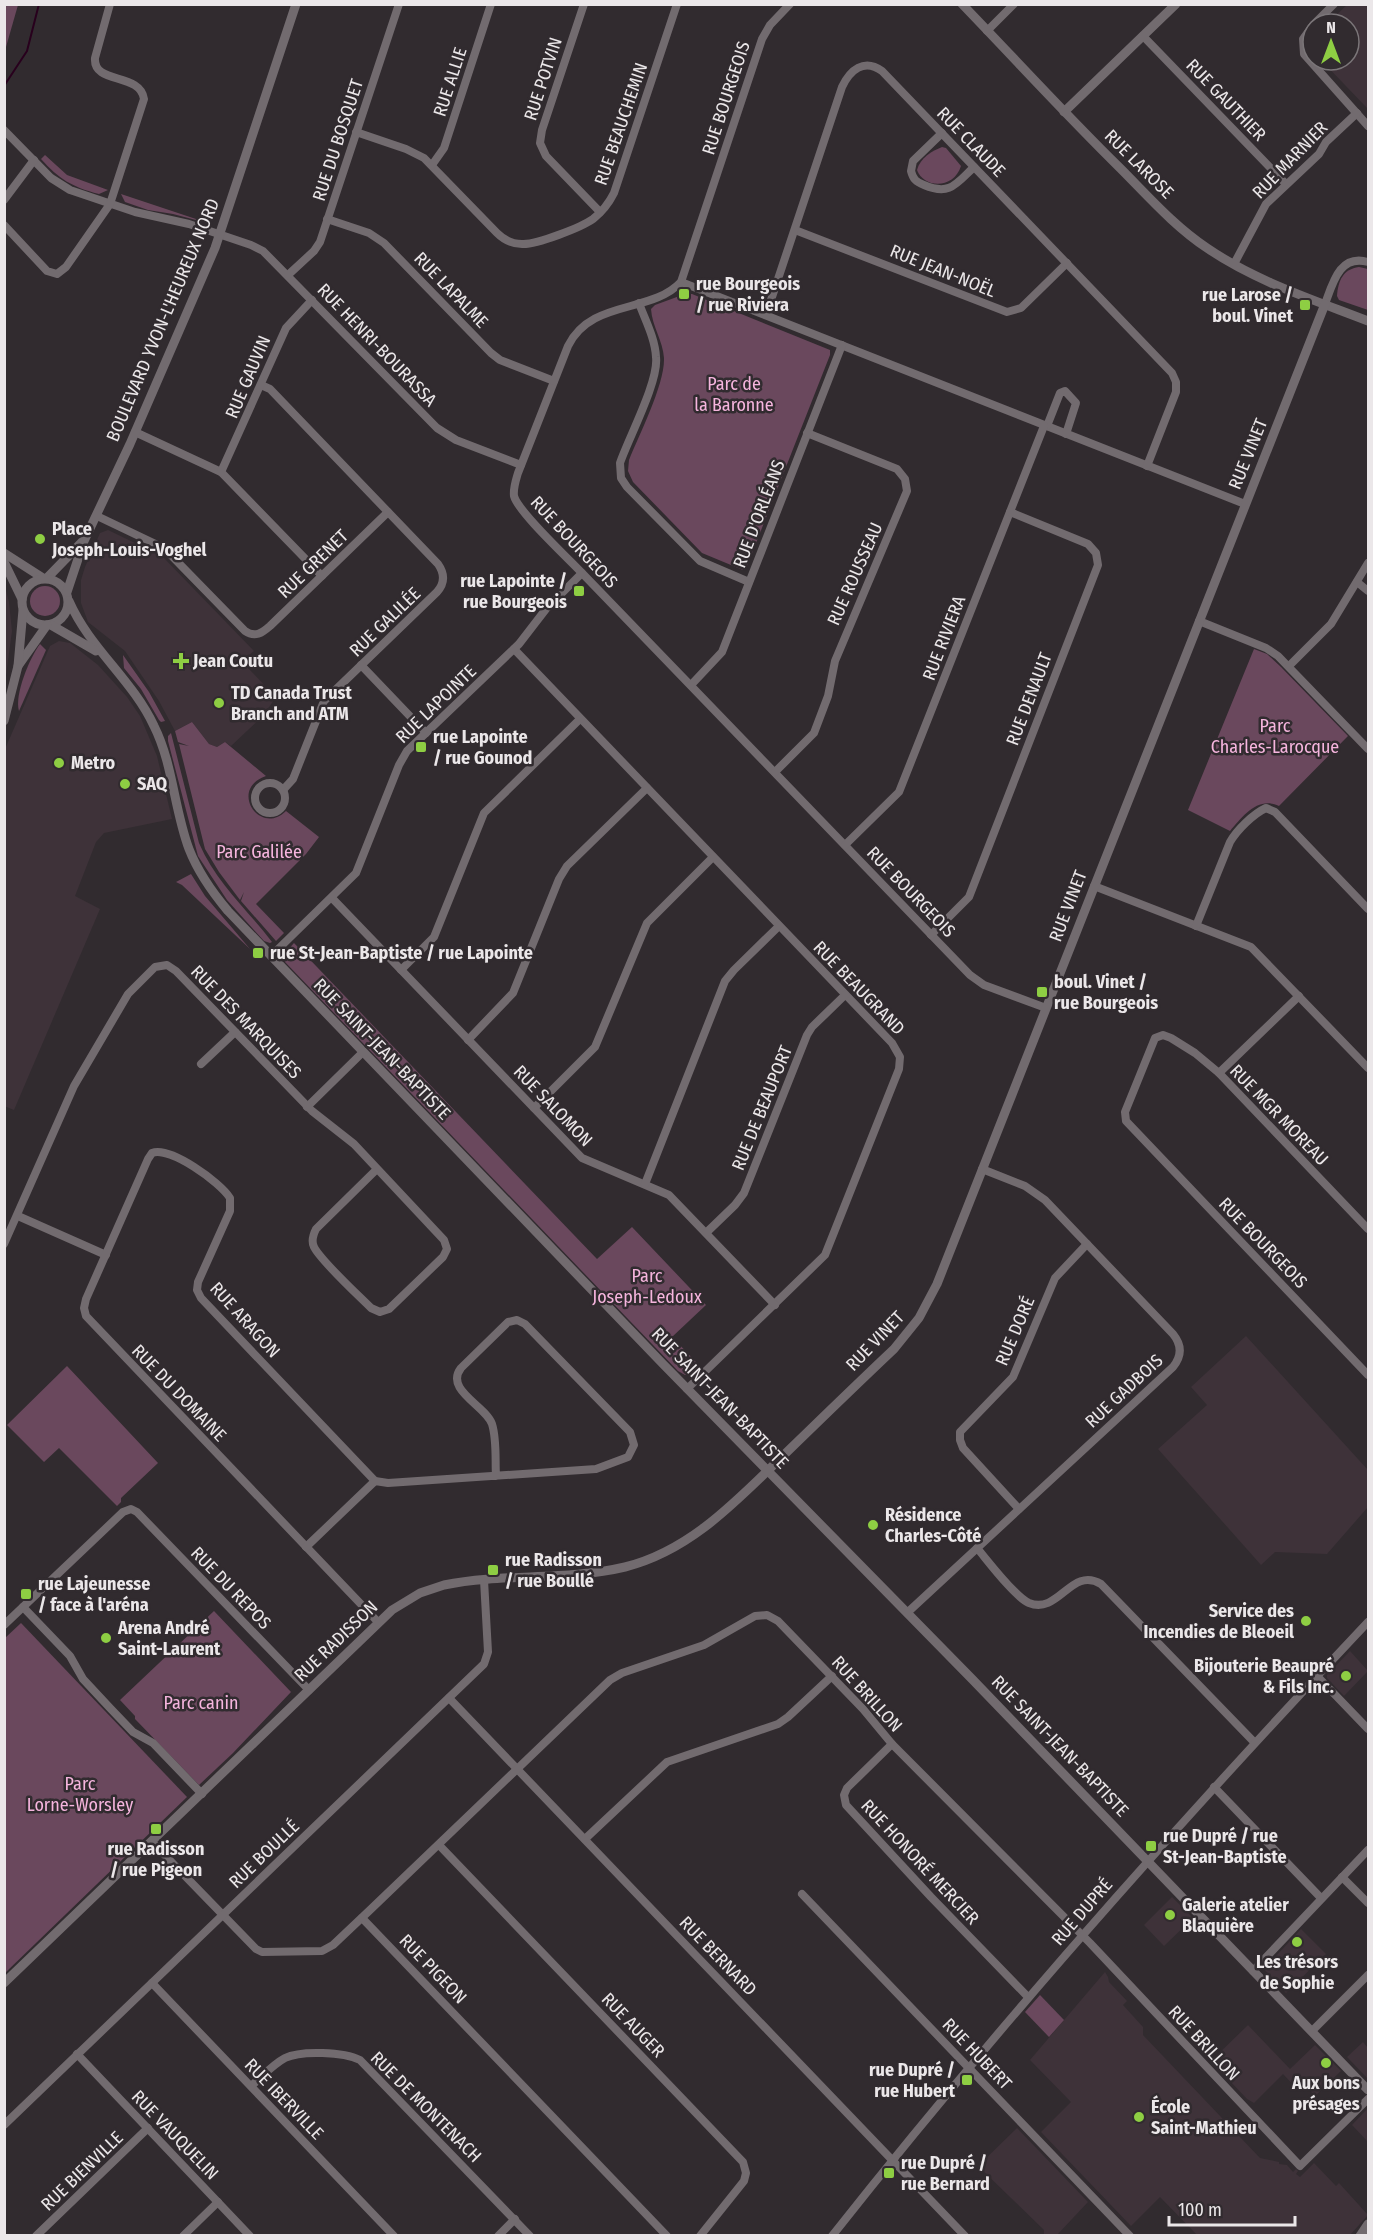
<svg xmlns="http://www.w3.org/2000/svg" width="1373" height="2240" font-family="'Fira Sans Condensed',sans-serif">
	<style>
		.built { fill: #3e3239 }
		.green { fill: #6a485d }
		.lines { fill: none; stroke-linecap: round; stroke-linejoin: round }
		.stream { stroke: #28001d; stroke-width: 2 }
		.minor { stroke: #726b6f; stroke-width: 8 }
		.tertiary { stroke: #726b6f; stroke-width: 9 }
		.poi-dot { fill: #8ece43; stroke: #312b2f; stroke-width: 2 }
		.labels { text-anchor: middle; stroke-width: 5; stroke-linejoin: round; paint-order: stroke }
		.street-label { font-size: 18px; fill: #ebe7e9; stroke: #312b2f }
		.poi-label { font-size: 18px; font-weight: bold; fill: #ebe7e9; stroke: #312b2f; text-anchor: start }
		.park-label { font-size: 18px; fill: #f6b5de; stroke: #312b2f }
	</style>
	<rect width="100%" height="100%" fill="#312b2f"/>
	<g class="built">
		<polygon points="1348,4 1368,5 1368,109 1321,60 1349,60 1349,24 1327,24"/>
		<polygon points="108,530 162,556 254,651 248,656 248,668 276,697 263,716 231,746 225,742 217,747 209,744 192,722 175,731 159,701 125,651 88,622 81,603 81,580 85,567 100,533"/>
		<polygon points="4,583 9,602 12,631 5,683"/>
		<polygon points="59,641 70,643 98,665 127,697 140,716 157,756 172,819 104,833 96,842 75,896 100,909 14,1110 4,1106 5,749 50,646"/>
		<polygon points="1246,1336 1368,1470 1368,1507 1327,1554 1275,1552 1261,1565 1158,1449 1207,1405 1191,1387"/>
		<polygon points="1350,1651 1368,1671 1344,1696 1327,1678 1327,1675"/>
		<polygon points="1172,1897 1193,1918 1164,1946 1144,1925"/>
		<polygon points="1301,1929 1326,1954 1286,1993 1264,1969"/>
		<polygon points="1105,1972 1108,1977 1109,1982 1127,2001 1123,2005 1143,2027 1143,2035 1260,2158 1279,2162 1279,2164 1287,2165 1293,2172 1296,2169 1298,2171 1296,2174 1300,2177 1314,2163 1336,2186 1339,2183 1368,2215 1350,2235 1197,2235 1160,2197 1131,2226 1041,2132 1071,2102 1030,2060"/>
		<polygon points="1248,2025 1290,2069 1315,2045 1341,2071 1315,2096 1305,2085 1299,2091 1283,2074 1254,2103 1247,2099 1211,2061"/>
		<polygon points="1363,2042 1368,2048 1368,2079 1347,2057"/>
		<polygon points="1368,2108 1368,2142 1352,2125"/>
		<polygon points="1017,2128 1088,2202 1057,2235 1044,2235 1044,2230 978,2166"/>
	</g>
	<g class="green">
		<polygon points="4,5 18,5 6,47 4,46"/>
		<path d="M 942,147 L 946,148 L 961,166 C 954,189 924,189 917,170 C 920,158 932,151 942,147 Z"/>
		<path d="M 45,155 L 67,175 L 108,190 L 99,194 C 72,187 59,179 41,159 Z"/>
		<polygon points="121,194 211,224 173,214 148,210 125,202"/>
		<path d="M 1359,267 L 1368,269 L 1368,310 L 1339,300 L 1337,296 C 1338,281 1343,269 1359,267 Z"/>
		<path d="M 685,294 L 692,294 L 830,350 L 830,355 L 747,566 L 743,570 L 702,553 L 633,482 L 628,471 L 629,460 C 639,435 665,384 664,358 C 663,341 652,326 651,309 L 655,305 Z"/>
		<circle cx="45" cy="601" r="15"/>
		<path d="M 40,644 L 46,650 L 19,711 C 14,695 30,657 40,644 Z"/>
		<path d="M 1254,649 L 1267,654 L 1281,667 L 1348,736 L 1279,806 C 1258,796 1243,816 1230,831 L 1188,810 Z"/>
		<polygon points="123,655 149,692 165,721 161,722 159,720 141,689 124,668"/>
		<path d="M 192,722 L 209,744 L 217,747 L 225,742 L 266,776 C 228,789 260,837 286,811 L 319,837 L 306,854 L 256,904 L 284,933 L 276,941 L 241,901 L 244,892 L 240,900 L 219,872 L 205,849 L 179,744 L 189,746 L 178,742 L 175,731 Z"/>
		<path d="M 171,733 L 199,843 C 216,883 247,909 272,942 L 270,943 L 264,941 L 227,900 L 198,856 L 168,741 L 168,736 Z"/>
		<polygon points="191,874 205,896 250,949 182,885 176,882"/>
		<polygon points="294,943 597,1259 632,1227 706,1305 672,1337 700,1366 692,1374 685,1375 678,1371 285,962 283,955"/>
		<polygon points="67,1366 158,1463 121,1498 121,1502 117,1506 59,1448 44,1462 7,1425"/>
		<polygon points="214,1611 291,1692 233,1753 199,1785 135,1719 135,1716 120,1700"/>
		<polygon points="21,1623 187,1797 5,1973 4,1639"/>
		<polygon points="1040,1995 1064,2020 1049,2037 1025,2012"/>
	</g>
	<g class="lines">
		<polyline class="stream" points="4,86 27,51 39,4"/>
		<g class="minor">
			<polyline points="584,4 542,130 540,143 546,156 600,212"/>
			<path d="M 790,4 L 770,25 L 762,39 L 681,282 C 651,314 591,299 568,346 L 518,473 C 516,480 513,488 514,496 C 518,512 568,558 582,573 L 970,975 L 984,985 L 1046,1008"/>
			<polyline points="1314,24 1334,4"/>
			<polyline points="1313,25 1303,39 1304,54 1368,126"/>
			<polyline points="987,31 1014,4"/>
			<polyline points="1143,36 1286,184"/>
			<polyline points="4,130 51,178 70,190 135,212 189,224 251,245 263,251 437,428 456,440 521,465"/>
			<path d="M 356,132 L 406,149 L 424,158 L 497,233 C 504,240 512,244 522,244 C 536,245 582,227 593,219 C 602,212 609,203 614,193 L 677,4"/>
			<path d="M 942,133 L 913,161 L 911,171 C 913,179 916,182 924,185 C 950,196 956,184 974,167"/>
			<polyline points="432,165 444,148 491,4"/>
			<polyline points="4,200 34,160"/>
			<polyline points="327,219 369,233 384,243 491,353 500,360 554,381"/>
			<path d="M 4,225 L 47,271 L 57,274 L 66,267 L 110,204 L 144,99 C 140,72 93,85 95,58 L 110,4"/>
			<polyline points="795,230 1007,312 1021,308 1067,263"/>
			<polyline points="1234,264 1266,204 1319,154 1326,142 1357,113"/>
			<polyline points="288,275 314,251 320,242 399,4"/>
			<polyline points="681,282 1245,504"/>
			<path d="M 639,303 C 645,320 655,338 656,357 C 659,381 629,437 620,463 L 621,478 L 627,487 L 700,561 L 749,582"/>
			<path d="M 1325,304 C 1333,282 1340,254 1368,262"/>
			<path d="M 766,315 L 842,87 C 850,70 864,58 882,71 L 1172,373 L 1176,382 L 1176,392 L 1147,466"/>
			<path d="M 261,385 L 270,389 L 438,564 C 445,574 445,583 437,592 L 324,701 L 293,779 L 283,790"/>
			<polyline points="1047,426 1060,393 1065,391 1076,403 1066,434"/>
			<polyline points="135,432 221,472 322,576"/>
			<polyline points="221,472 286,328 312,300"/>
			<path d="M 97,516 L 164,548 L 245,631 C 255,638 262,633 270,626 L 388,512"/>
			<polyline points="1357,582 1368,591"/>
			<polyline points="1199,621 1266,648 1278,656 1368,749"/>
			<polyline points="514,649 892,1043 900,1057 899,1069 825,1255 687,1389"/>
			<polyline points="361,665 426,733"/>
			<polyline points="1289,666 1331,624 1368,563"/>
			<polyline points="691,685 722,652 842,345"/>
			<polyline points="775,772 814,733 828,696 835,661 907,491 905,479 897,469 807,433"/>
			<circle cx="270" cy="798" r="15"/>
			<polyline points="845,845 899,792 1044,426"/>
			<polyline points="1094,886 1251,947 1368,1068"/>
			<polyline points="332,898 582,1158 669,1195 775,1305"/>
			<path d="M 1196,926 L 1230,842 C 1237,830 1253,814 1266,808 L 1275,812 L 1368,909"/>
			<polyline points="931,935 969,897 1098,565 1096,553 1088,544 1010,512"/>
			<polyline points="271,956 356,873 399,765 407,751 519,644 546,609 582,573"/>
			<polyline points="401,970 434,937 484,813 580,719"/>
			<polyline points="468,1040 513,993 559,879 567,866 647,788"/>
			<polyline points="201,1064 235,1032"/>
			<polyline points="1219,1073 1299,996"/>
			<polyline points="307,1107 363,1052"/>
			<polyline points="534,1108 595,1047 647,923 713,857"/>
			<polyline points="645,1184 725,981 734,970 779,926"/>
			<polyline points="18,1216 106,1255"/>
			<polyline points="1368,1229 1219,1073 1195,1053 1171,1038 1163,1035 1155,1038 1125,1112 1126,1121 1368,1375"/>
			<polyline points="707,1232 735,1205 744,1193 807,1035 812,1027 845,995"/>
			<path d="M 4,1244 L 74,1086 L 128,994 L 155,967 L 167,965 L 176,971 L 312,1111 L 354,1144 L 444,1240 L 447,1249 L 443,1257 L 389,1309 L 380,1312 L 371,1308 C 358,1295 321,1261 314,1247 C 311,1241 313,1235 316,1229 L 377,1169"/>
			<path d="M 375,1481 L 201,1298 L 197,1290 L 198,1282 L 230,1211 L 230,1198 C 220,1182 170,1146 152,1153 L 148,1159 L 86,1299 L 84,1308 L 86,1316 L 378,1622"/>
			<polyline points="1019,1509 963,1448 960,1440 960,1432 1013,1377 1055,1278 1087,1244"/>
			<path d="M 306,1547 L 375,1481 L 388,1483 L 596,1469 L 628,1457 L 634,1445 L 630,1432 L 525,1324 L 517,1320 L 508,1322 L 461,1368 C 444,1390 486,1406 492,1424 C 497,1440 495,1460 496,1476"/>
			<path d="M 977,1548 C 988,1561 1015,1597 1029,1603 C 1059,1615 1071,1566 1101,1584 L 1254,1742"/>
			<polyline points="23,1607 70,1656 83,1679 110,1708 133,1732 153,1743 202,1794"/>
			<path d="M 908,1612 L 1173,1367 C 1182,1356 1182,1345 1173,1334 L 1045,1200 L 1025,1186 L 982,1169"/>
			<polyline points="4,1625 123,1512 131,1509 137,1512 309,1690"/>
			<polyline points="1317,1676 1368,1729"/>
			<polyline points="449,1698 965,2236"/>
			<polyline points="892,1744 847,1788 844,1795 846,1805 931,1897 1028,1997"/>
			<polyline points="1214,1787 1321,1898"/>
			<polyline points="585,1839 667,1762 778,1724 788,1717 832,1676"/>
			<polyline points="152,1842 256,1949 262,1952 322,1951 333,1945 370,1910 610,1680 622,1673 704,1645 755,1616 767,1615 778,1621 863,1709 892,1744 1090,1943 1300,2166 1368,2099"/>
			<polyline points="439,1845 743,2162 746,2173 744,2181 700,2236"/>
			<polyline points="1342,1877 1368,1903"/>
			<polyline points="802,1894 1130,2236"/>
			<polyline points="362,1918 667,2236"/>
			<polyline points="1253,1971 1368,1850"/>
			<polyline points="152,1983 394,2236"/>
			<polyline points="1312,2031 1368,1975"/>
			<polyline points="77,2054 250,2236"/>
			<path d="M 251,2086 C 262,2077 272,2065 285,2058 C 301,2050 344,2052 360,2060 L 530,2236"/>
			<polyline points="4,2125 484,1664 488,1652 484,1580"/>
			<polyline points="36,2236 148,2128"/>
			<polyline points="183,2236 218,2202"/>
			<polyline points="498,2236 515,2219"/>
			<path d="M 832,2236 C 1001,2022 1182,1819 1368,1622"/>
		</g>
		<g class="tertiary">
			<path d="M 962,4 C 1015,59 1066,115 1120,168 C 1148,196 1174,226 1207,248 C 1255,281 1314,300 1368,321"/>
			<polyline points="1064,112 1176,4"/>
			<polyline points="4,553 43,578"/>
			<polyline points="4,562 22,599"/>
			<polyline points="47,578 82,542"/>
			<circle cx="45" cy="602" r="23"/>
			<polyline points="67,592 84,541 130,444 215,248 296,4"/>
			<path d="M 69,601 C 90,649 132,679 154,726 C 173,764 174,809 189,849 C 198,872 212,892 228,911 L 663,1364 L 972,1679 L 1368,2090"/>
			<polyline points="51,625 96,651"/>
			<polyline points="18,666 47,625"/>
			<polyline points="4,721 18,666 23,610"/>
			<path d="M 4,1983 L 392,1610 L 420,1593 L 444,1585 C 503,1573 566,1581 625,1567 C 693,1550 740,1497 789,1450 C 824,1416 859,1382 894,1349 L 919,1318 L 937,1284 L 1325,304"/>
			<polyline points="1360,2236 1368,2224"/>
		</g>
	</g>
	<g class="poi-dot">
		<rect x="678" y="288" width="12" height="12" rx="3"/>
		<rect x="1299" y="299" width="12" height="12" rx="3"/>
		<circle cx="40" cy="539" r="6"/>
		<rect x="573" y="585" width="12" height="12" rx="3"/>
		<path d="M178 652h6v6h6v6h-6v6h-6v-6h-6v-6h6z"/>
		<circle cx="219" cy="703" r="6"/>
		<rect x="415" y="741" width="12" height="12" rx="3"/>
		<circle cx="59" cy="763" r="6"/>
		<circle cx="125" cy="784" r="6"/>
		<rect x="252" y="947" width="12" height="12" rx="3"/>
		<rect x="1036" y="986" width="12" height="12" rx="3"/>
		<circle cx="873" cy="1525" r="6"/>
		<rect x="487" y="1564" width="12" height="12" rx="3"/>
		<rect x="20" y="1588" width="12" height="12" rx="3"/>
		<circle cx="1306" cy="1621" r="6"/>
		<circle cx="106" cy="1638" r="6"/>
		<circle cx="1346" cy="1676" r="6"/>
		<rect x="150" y="1823" width="12" height="12" rx="3"/>
		<rect x="1145" y="1840" width="12" height="12" rx="3"/>
		<circle cx="1170" cy="1915" r="6"/>
		<circle cx="1297" cy="1942" r="6"/>
		<circle cx="1326" cy="2063" r="6"/>
		<rect x="961" y="2074" width="12" height="12" rx="3"/>
		<circle cx="1139" cy="2117" r="6"/>
		<rect x="883" y="2167" width="12" height="12" rx="3"/>
	</g>
	<g class="labels">
		<g class="street-label">
			<text transform="translate(543 79) rotate(-72)" y="6">RUE POTVIN</text>
			<text transform="translate(450 82) rotate(-72)" y="6">RUE ALLIE</text>
			<text transform="translate(726 98) rotate(-72)" y="6">RUE BOURGEOIS</text>
			<text transform="translate(1226 100) rotate(46)" y="6">RUE GAUTHIER</text>
			<text transform="translate(621 124) rotate(-71)" y="6">RUE BEAUCHEMIN</text>
			<text transform="translate(338 140) rotate(-72)" y="6">RUE DU BOSQUET</text>
			<text transform="translate(971 142) rotate(46)" y="6">RUE CLAUDE</text>
			<text transform="translate(1290 160) rotate(-46)" y="6">RUE MARNIER</text>
			<text transform="translate(1139 164) rotate(45)" y="6">RUE LAROSE</text>
			<text transform="translate(943 271) rotate(22)" y="6">RUE JEAN-NOËL</text>
			<text transform="translate(451 290) rotate(46)" y="6">RUE LAPALME</text>
			<text transform="translate(163 320) rotate(-67)" y="6">BOULEVARD YVON-L'HEUREUX NORD</text>
			<text transform="translate(377 345) rotate(46)" y="6">RUE HENRI-BOURASSA</text>
			<text transform="translate(248 377) rotate(-67)" y="6">RUE GAUVIN</text>
			<text transform="translate(1248 454) rotate(-68)" y="6">RUE VINET</text>
			<text transform="translate(759 514) rotate(-69)" y="6">RUE D'ORLÉANS</text>
			<text transform="translate(574 542) rotate(47)" y="6">RUE BOURGEOIS</text>
			<text transform="translate(313 564) rotate(-44)" y="6">RUE GRENET</text>
			<text transform="translate(855 574) rotate(-66)" y="6">RUE ROUSSEAU</text>
			<text transform="translate(385 622) rotate(-44)" y="6">RUE GALILÉE</text>
			<text transform="translate(944 638) rotate(-69)" y="6">RUE RIVIERA</text>
			<text transform="translate(1029 699) rotate(-69)" y="6">RUE DENAULT</text>
			<text transform="translate(436 704) rotate(-44)" y="6">RUE LAPOINTE</text>
			<text transform="translate(911 892) rotate(46)" y="6">RUE BOURGEOIS</text>
			<text transform="translate(1068 906) rotate(-69)" y="6">RUE VINET</text>
			<text transform="translate(859 988) rotate(46)" y="6">RUE BEAUGRAND</text>
			<text transform="translate(246 1022) rotate(46)" y="6">RUE DES MARQUISES</text>
			<text transform="translate(382 1049) rotate(46)" y="6">RUE SAINT-JEAN-BAPTISTE</text>
			<text transform="translate(553 1106) rotate(46)" y="6">RUE SALOMON</text>
			<text transform="translate(762 1108) rotate(-68)" y="6">RUE DE BEAUPORT</text>
			<text transform="translate(1279 1115) rotate(46)" y="6">RUE MGR MOREAU</text>
			<text transform="translate(1263 1243) rotate(46)" y="6">RUE BOURGEOIS</text>
			<text transform="translate(245 1320) rotate(48)" y="6">RUE ARAGON</text>
			<text transform="translate(1015 1331) rotate(-67)" y="6">RUE DORÉ</text>
			<text transform="translate(875 1341) rotate(-46)" y="6">RUE VINET</text>
			<text transform="translate(1124 1391) rotate(-43)" y="6">RUE GADBOIS</text>
			<text transform="translate(179 1393) rotate(46)" y="6">RUE DU DOMAINE</text>
			<text transform="translate(720 1398) rotate(46)" y="6">RUE SAINT-JEAN-BAPTISTE</text>
			<text transform="translate(231 1588) rotate(46)" y="6">RUE DU REPOS</text>
			<text transform="translate(336 1641) rotate(-44)" y="6">RUE RADISSON</text>
			<text transform="translate(867 1694) rotate(48)" y="6">RUE BRILLON</text>
			<text transform="translate(1060 1746) rotate(46)" y="6">RUE SAINT-JEAN-BAPTISTE</text>
			<text transform="translate(264 1854) rotate(-44)" y="6">RUE BOULLÉ</text>
			<text transform="translate(920 1862) rotate(47)" y="6">RUE HONORÉ MERCIER</text>
			<text transform="translate(1082 1912) rotate(-49)" y="6">RUE DUPRÉ</text>
			<text transform="translate(718 1956) rotate(46)" y="6">RUE BERNARD</text>
			<text transform="translate(433 1969) rotate(46)" y="6">RUE PIGEON</text>
			<text transform="translate(633 2025) rotate(46)" y="6">RUE AUGER</text>
			<text transform="translate(1204 2043) rotate(47)" y="6">RUE BRILLON</text>
			<text transform="translate(977 2054) rotate(46)" y="6">RUE HUBERT</text>
			<text transform="translate(284 2099) rotate(46)" y="6">RUE IBERVILLE</text>
			<text transform="translate(426 2107) rotate(45)" y="6">RUE DE MONTENACH</text>
			<text transform="translate(175 2135) rotate(46)" y="6">RUE VAUQUELIN</text>
			<text transform="translate(82 2171) rotate(-44)" y="6">RUE BIENVILLE</text>
		</g>
		<g class="poi-label">
			<text x="696" y="290">rue Bourgeois<tspan x="696" dy="21">/ rue Riviera</tspan></text>
			<text x="1293" y="301" text-anchor="end">rue Larose /<tspan x="1293" dy="21">boul. Vinet</tspan></text>
			<text x="52" y="535">Place<tspan x="52" dy="21">Joseph-Louis-Voghel</tspan></text>
			<text x="567" y="587" text-anchor="end">rue Lapointe /<tspan x="567" dy="21">rue Bourgeois</tspan></text>
			<text x="193" y="667">Jean Coutu</text>
			<text x="231" y="699">TD Canada Trust<tspan x="231" dy="21">Branch and ATM</tspan></text>
			<text x="433" y="743">rue Lapointe<tspan x="433" dy="21">/ rue Gounod</tspan></text>
			<text x="71" y="769">Metro</text>
			<text x="137" y="790">SAQ</text>
			<text x="270" y="959">rue St-Jean-Baptiste / rue Lapointe</text>
			<text x="1054" y="988">boul. Vinet /<tspan x="1054" dy="21">rue Bourgeois</tspan></text>
			<text x="885" y="1521">Résidence<tspan x="885" dy="21">Charles-Côté</tspan></text>
			<text x="505" y="1566">rue Radisson<tspan x="505" dy="21">/ rue Boullé</tspan></text>
			<text x="38" y="1590">rue Lajeunesse<tspan x="38" dy="21">/ face à l'aréna</tspan></text>
			<text x="1294" y="1617" text-anchor="end">Service des<tspan x="1294" dy="21">Incendies de Bleoeil</tspan></text>
			<text x="118" y="1634">Arena André<tspan x="118" dy="21">Saint-Laurent</tspan></text>
			<text x="1334" y="1672" text-anchor="end">Bijouterie Beaupré<tspan x="1334" dy="21">&amp; Fils Inc.</tspan></text>
			<text x="1163" y="1842">rue Dupré / rue<tspan x="1163" dy="21">St-Jean-Baptiste</tspan></text>
			<text x="156" y="1855" text-anchor="middle">rue Radisson<tspan x="156" dy="21">/ rue Pigeon</tspan></text>
			<text x="1182" y="1911">Galerie atelier<tspan x="1182" dy="21">Blaquière</tspan></text>
			<text x="1297" y="1968" text-anchor="middle">Les trésors<tspan x="1297" dy="21">de Sophie</tspan></text>
			<text x="955" y="2076" text-anchor="end">rue Dupré /<tspan x="955" dy="21">rue Hubert</tspan></text>
			<text x="1326" y="2089" text-anchor="middle">Aux bons<tspan x="1326" dy="21">présages</tspan></text>
			<text x="1151" y="2113">École<tspan x="1151" dy="21">Saint-Mathieu</tspan></text>
			<text x="901" y="2169">rue Dupré /<tspan x="901" dy="21">rue Bernard</tspan></text>
		</g>
		<g class="park-label">
			<text x="734" y="390">Parc de<tspan x="734" dy="21">la Baronne</tspan></text>
			<text x="1275" y="732">Parc<tspan x="1275" dy="21">Charles-Larocque</tspan></text>
			<text x="259" y="858">Parc Galilée</text>
			<text x="647" y="1282">Parc<tspan x="647" dy="21">Joseph-Ledoux</tspan></text>
			<text x="201" y="1709">Parc canin</text>
			<text x="80" y="1790">Parc<tspan x="80" dy="21">Lorne-Worsley</tspan></text>
		</g>
	</g>
	<rect width="1373" height="2240" fill="none" stroke="#ebe7e9" stroke-width="12"/>
	<g transform="translate(1331 42)"><circle r="28" fill="#312b2f" stroke="#7b7679" stroke-width="1.5"/>
	<path d="M0-4.5L10 22L0 15L-10 22Z" fill="#8ece43"/>
	<text y="-9" font-size="16" font-weight="bold" text-anchor="middle" fill="#ebe7e9">N</text>
	</g>
	<path d="M1169 2216v9h126v-9" fill="none" stroke="#ebe7e9" stroke-width="3"/>
	<text x="1178" y="2216" font-size="18" fill="#ebe7e9" stroke="#312b2f" stroke-width="4.5" paint-order="stroke">100 m</text>
</svg>
